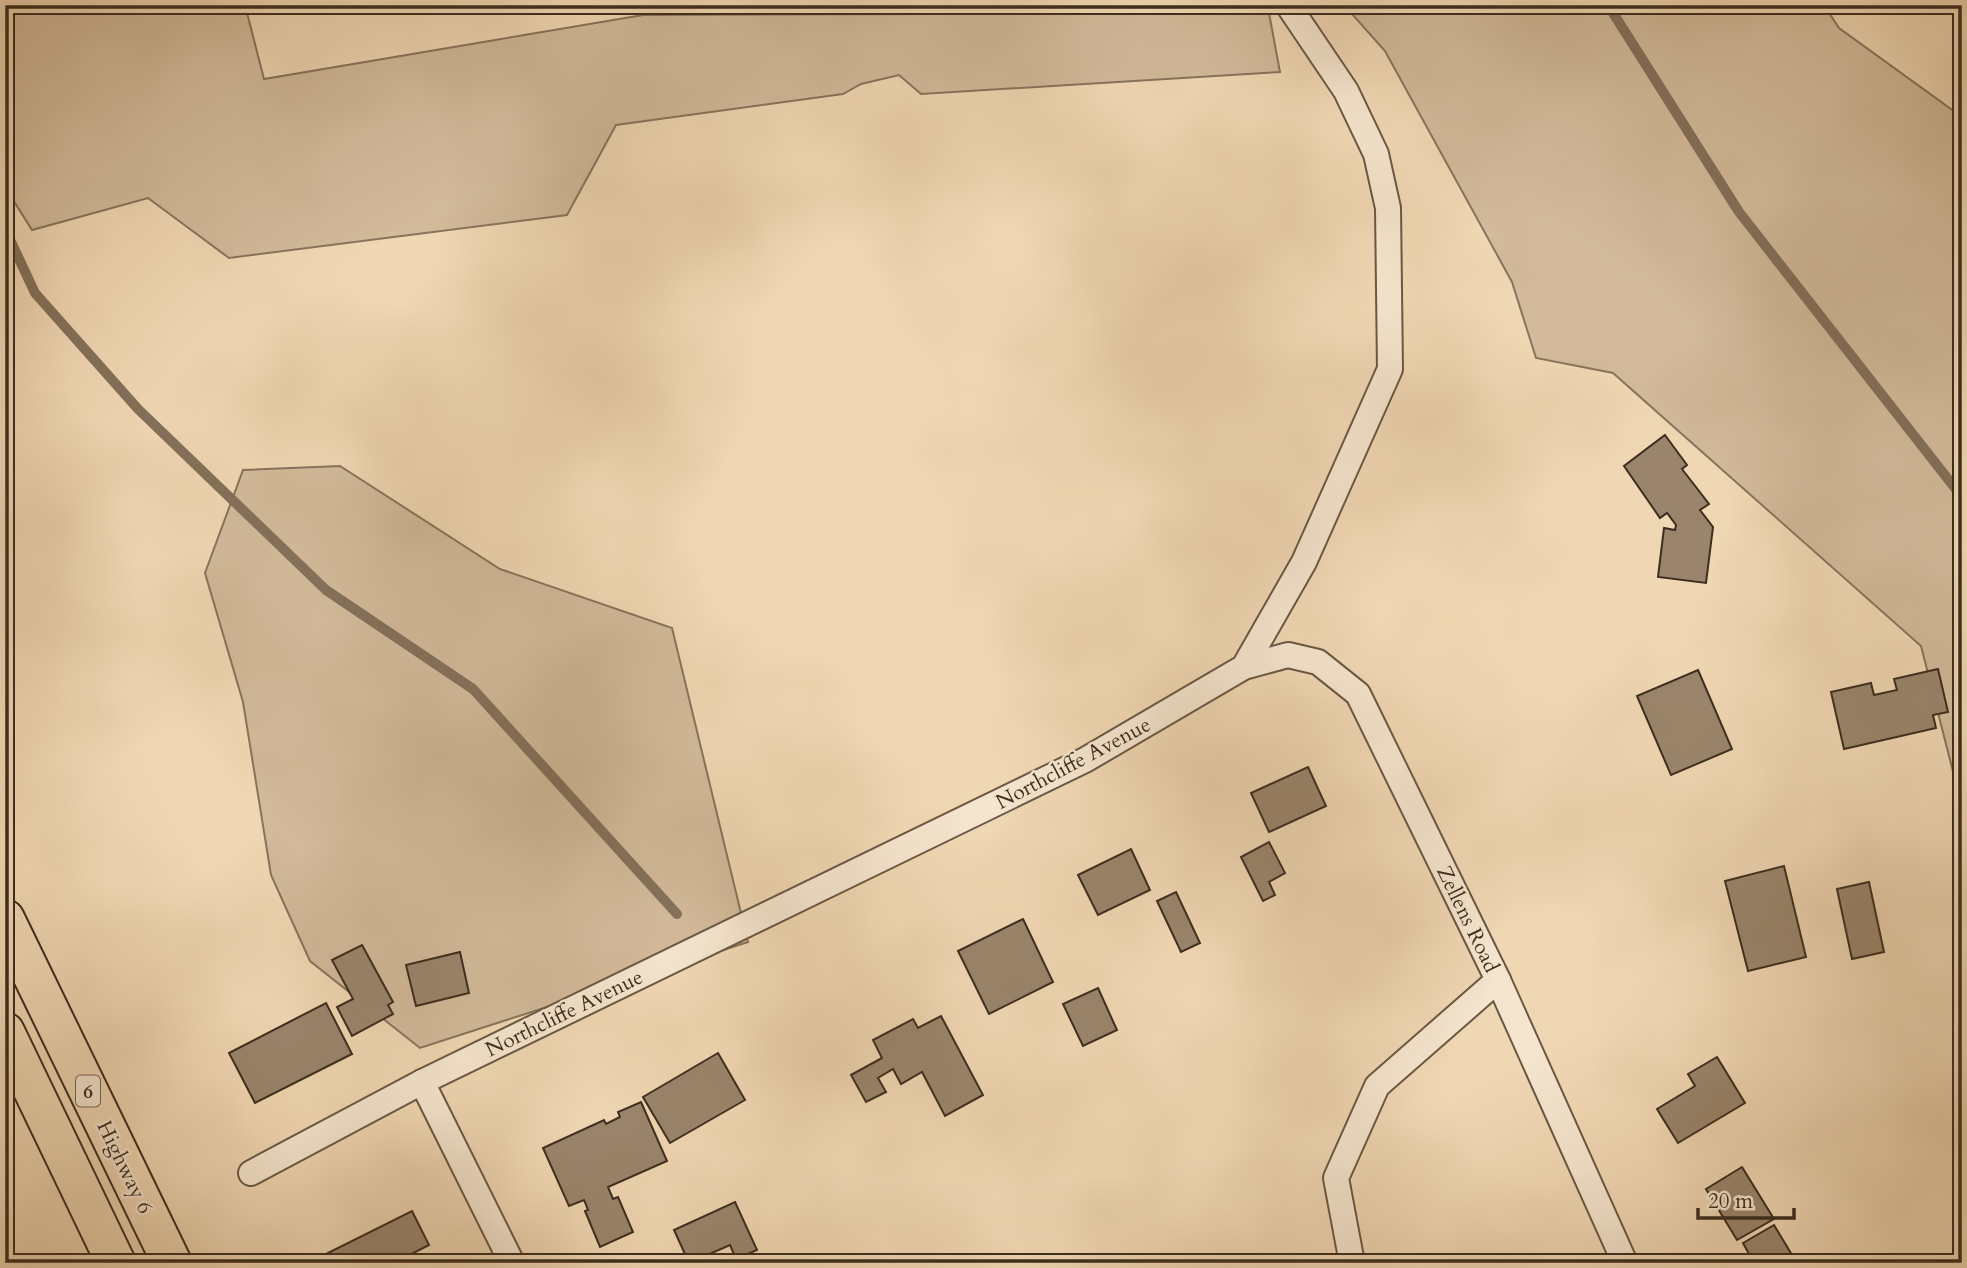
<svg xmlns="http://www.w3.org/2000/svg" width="1967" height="1268" font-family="Cardo,serif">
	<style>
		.green { fill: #d2ba9a; stroke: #88745c; stroke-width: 2 }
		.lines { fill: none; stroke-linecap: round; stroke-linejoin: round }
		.stream { stroke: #84705a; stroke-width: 10 }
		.building { fill: #9a856c; stroke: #3d2d1f; stroke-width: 2 }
		.minor-casing { stroke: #6a5844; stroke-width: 28 }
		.motorway-casing { stroke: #3d2d1f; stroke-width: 42 }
		.minor { stroke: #f5e5ce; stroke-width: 24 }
		.motorway { stroke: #f0d7b3; stroke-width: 38 }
		.labels { text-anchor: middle; stroke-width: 5; stroke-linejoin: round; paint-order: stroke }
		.shield { fill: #f5e5ce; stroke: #746454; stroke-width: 2 }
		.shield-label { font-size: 19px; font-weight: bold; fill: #3d2d1f }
		.street-label { font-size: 21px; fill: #3d2d1f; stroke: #f5e5ce }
	</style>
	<rect width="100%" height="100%" fill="#f0d7b3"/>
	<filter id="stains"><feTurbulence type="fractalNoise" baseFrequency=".00286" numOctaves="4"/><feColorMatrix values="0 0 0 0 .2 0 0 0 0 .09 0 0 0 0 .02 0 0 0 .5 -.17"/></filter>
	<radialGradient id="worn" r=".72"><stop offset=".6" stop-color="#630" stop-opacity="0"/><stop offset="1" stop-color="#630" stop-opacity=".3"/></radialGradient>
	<g class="green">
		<polygon points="5,5 245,5 264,79 643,15 1269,13 1280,72 921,94 899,75 861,84 843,94 616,125 567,215 229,258 148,198 32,230 5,187"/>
		<polygon points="1344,5 1824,5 1839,28 1962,117 1962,807 1921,646 1613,373 1536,358 1512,282 1385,51"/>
		<polygon points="340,466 500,569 672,628 748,942 420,1048 310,961 271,875 243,702 205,573 243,470"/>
	</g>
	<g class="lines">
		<g class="stream">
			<polyline points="1608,5 1739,212 1962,497"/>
			<polyline points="5,229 35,293 138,409 326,590 473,689 677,914"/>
		</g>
	</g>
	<g class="building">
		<polygon points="1665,435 1687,465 1682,469 1709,504 1700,510 1713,527 1706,583 1658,577 1664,528 1675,530 1676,525 1667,513 1660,518 1624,466"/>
		<polygon points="1938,669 1948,712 1933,715 1936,728 1844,749 1831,692 1871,683 1874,695 1897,690 1894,679"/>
		<polygon points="1698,670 1732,749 1671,775 1637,696"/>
		<polygon points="1308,767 1326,806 1269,832 1251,793"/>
		<polygon points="1269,842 1285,873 1269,882 1275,895 1263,901 1241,857"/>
		<polygon points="1131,849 1150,890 1098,915 1078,875"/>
		<polygon points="1784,866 1806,957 1748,971 1725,881"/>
		<polygon points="1869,882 1884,952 1852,959 1837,889"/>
		<polygon points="1176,892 1200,943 1181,952 1157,901"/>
		<polygon points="1023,919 1053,982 989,1014 958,951"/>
		<polygon points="362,945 393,1002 388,1005 393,1014 352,1036 337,1007 353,999 332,960"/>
		<polygon points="460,952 469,993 416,1006 406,965"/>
		<polygon points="1098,988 1117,1030 1083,1046 1063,1004"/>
		<polygon points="326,1003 352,1054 255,1103 229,1053"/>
		<polygon points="941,1016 983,1095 945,1116 922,1072 901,1084 893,1069 878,1078 886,1092 866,1102 851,1075 882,1058 873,1040 913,1019 918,1028"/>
		<polygon points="718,1053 745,1100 670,1143 643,1097"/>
		<polygon points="1717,1057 1745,1103 1678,1143 1657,1109 1695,1086 1688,1074"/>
		<polygon points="641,1102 667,1161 608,1187 613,1199 618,1197 633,1232 600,1247 585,1211 588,1210 584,1200 569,1206 543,1148 604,1120 606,1124 620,1117 618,1112"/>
		<polygon points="1742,1167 1774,1219 1737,1240 1706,1189"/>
		<polygon points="735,1202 757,1250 736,1259 730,1245 689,1263 674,1230"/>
		<polygon points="412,1211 429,1245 394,1263 308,1263"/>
		<polygon points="1774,1225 1792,1255 1779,1263 1754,1263 1743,1243"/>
	</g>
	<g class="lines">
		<defs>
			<g id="minor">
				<polyline points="1244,667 1288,655 1318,662 1358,694 1498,980 1625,1263"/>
				<polyline points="422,1082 512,1263"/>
				<polyline points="251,1173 422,1082 1085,760 1244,667 1304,562 1390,369 1388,208 1376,154 1346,91 1288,5"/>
				<polyline points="1352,1263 1336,1178 1377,1086 1498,980"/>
			</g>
			<g id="motorway">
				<polyline points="5,919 172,1263"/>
				<polyline points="5,1032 116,1263"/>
			</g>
		</defs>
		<use href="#minor" class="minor-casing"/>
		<use href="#motorway" class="motorway-casing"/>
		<use href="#minor" class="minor"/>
		<use href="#motorway" class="motorway"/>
	</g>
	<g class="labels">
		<rect class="shield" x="76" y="1075.5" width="24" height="31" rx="5"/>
		<g class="shield-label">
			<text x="88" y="1098">6</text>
		</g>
		<g class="street-label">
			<text transform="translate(1073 763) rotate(-28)" y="7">Northcliffe Avenue</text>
			<text transform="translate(1468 919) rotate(64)" y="7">Zellens Road</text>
			<text transform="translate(564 1013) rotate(-26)" y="7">Northcliffe Avenue</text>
			<text transform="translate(125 1167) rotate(64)" y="7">Highway 6</text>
		</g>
	</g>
	<rect width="1967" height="1268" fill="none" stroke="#f0d7b3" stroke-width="28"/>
	<rect x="7" y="7" width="1953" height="1254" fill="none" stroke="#3d2d1f" stroke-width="3.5"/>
	<rect x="14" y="14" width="1939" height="1240" fill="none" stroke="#3d2d1f" stroke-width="2"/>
	<path d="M1698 1208v10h96v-10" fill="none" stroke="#3d2d1f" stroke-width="3.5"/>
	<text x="1708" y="1208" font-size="21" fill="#3d2d1f" stroke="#f5e5ce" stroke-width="5" paint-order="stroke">20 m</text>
	<rect width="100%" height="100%" filter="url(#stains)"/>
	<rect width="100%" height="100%" fill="url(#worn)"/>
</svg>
